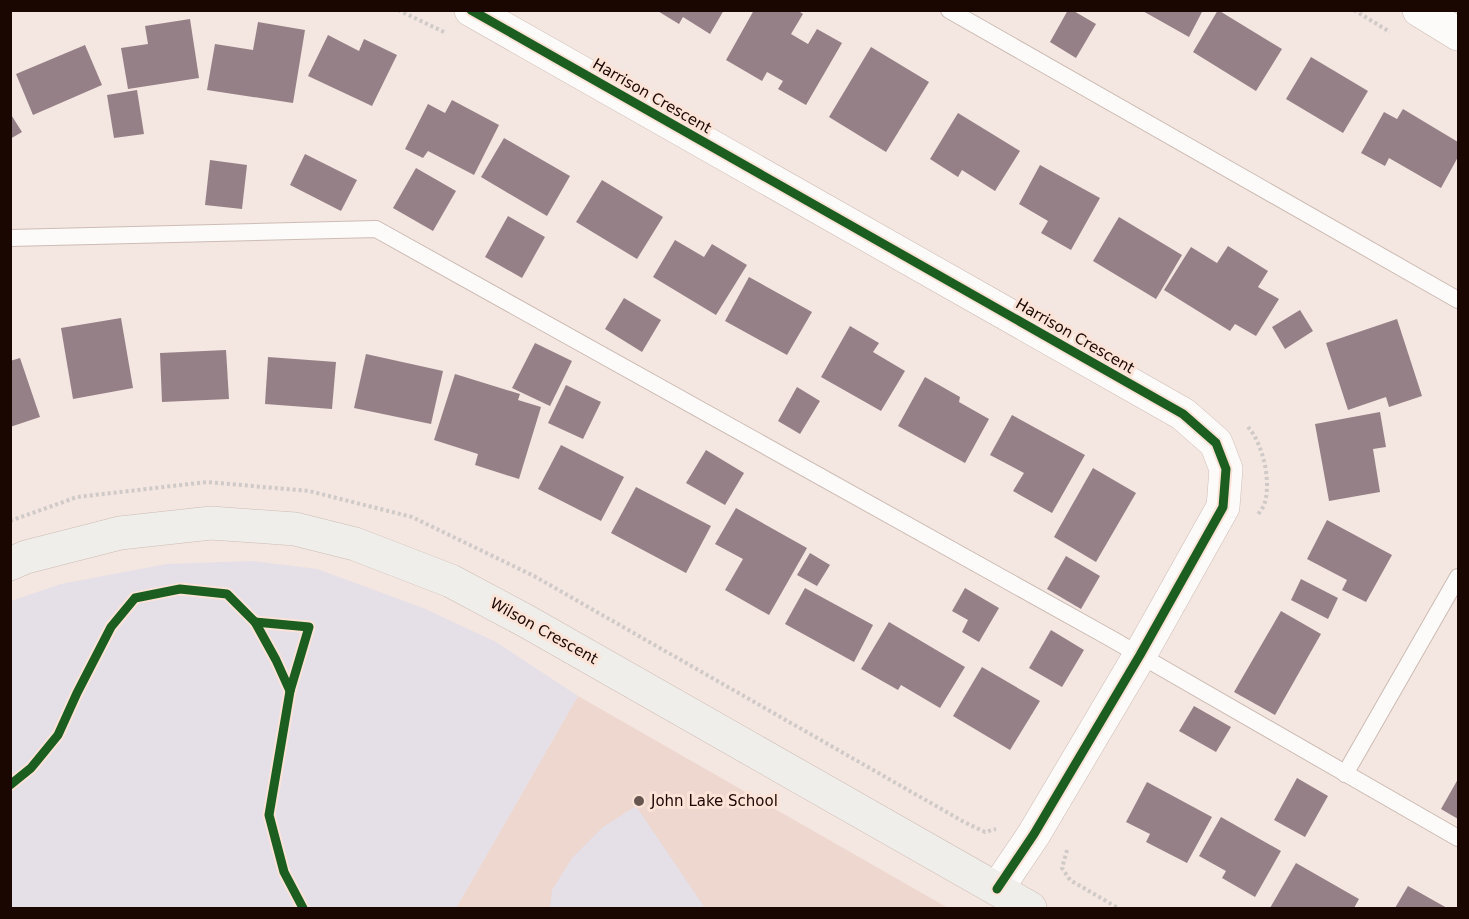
<svg xmlns="http://www.w3.org/2000/svg" width="1469" height="919" font-family="'DejaVu Sans',sans-serif">
	<style>
		.built { fill: #edd7ce }
		.green { fill: #e5dfe8 }
		.building { fill: #968088 }
		.lines { fill: none; stroke-linecap: round; stroke-linejoin: round }
		.lane-casing { stroke: #ccbcb4; stroke-width: 18 }
		.street-casing { stroke: #ccbcb4; stroke-width: 34 }
		.secondary-casing { stroke: #ccbcb4; stroke-width: 34 }
		.path { stroke: #cfcac7; stroke-width: 4; stroke-dasharray: 3 3; stroke-linecap: butt }
		.lane { stroke: #fdfbfa; stroke-width: 16 }
		.street { stroke: #fdfbfa; stroke-width: 33 }
		.secondary { stroke: #f0eeea; stroke-width: 33 }
		.cycleway-casing { stroke: #fce3d8; stroke-width: 13 }
		.cycleway { stroke: #1b5e20; stroke-width: 9 }
		.poi-dot { fill: #675550; stroke: #fce3d8; stroke-width: 2 }
		.labels { text-anchor: middle; stroke-width: 6; stroke-linejoin: round; paint-order: stroke }
		.street-label { font-size: 15px; fill: #1b0702; stroke: #fce3d8 }
		.poi-label { font-size: 15px; fill: #1b0702; stroke: #fce3d8; text-anchor: start }
	</style>
	<rect width="100%" height="100%" fill="#f4e6e0"/>
	<polygon class="built" points="578,696 948,908 456,908"/>
	<g class="green">
		<polygon points="253,561 317,569 423,608 496,642 578,696 456,908 11,908 11,601 61,584 167,564"/>
		<polygon points="636,806 705,908 550,908 552,890 572,858 603,827"/>
	</g>
	<g class="building">
		<polygon points="656,10 724,10 710,34 683,17 679,24"/>
		<polygon points="754,10 797,10 803,14 791,34 808,44 817,29 842,43 806,105 778,89 783,81 767,72 762,81 726,60"/>
		<polygon points="1068,10 1072,10 1096,24 1076,58 1050,42"/>
		<polygon points="1141,10 1203,10 1189,37"/>
		<polygon points="1218,10 1282,49 1256,91 1193,52"/>
		<polygon points="190,19 199,78 128,89 121,48 148,44 145,26"/>
		<polygon points="258,22 305,30 293,103 207,90 215,44 253,50"/>
		<polygon points="328,35 359,51 364,39 397,55 372,106 308,76"/>
		<polygon points="85,45 102,85 33,115 16,74"/>
		<polygon points="871,47 929,82 886,152 829,117"/>
		<polygon points="1311,57 1368,91 1343,133 1286,99"/>
		<polygon points="137,90 144,134 114,138 107,95"/>
		<polygon points="452,100 499,125 474,175 428,151 423,158 405,149 428,104 445,113"/>
		<polygon points="1403,109 1458,142 1458,157 1441,188 1389,158 1385,166 1361,153 1384,112 1397,119"/>
		<polygon points="10,113 22,132 10,139"/>
		<polygon points="958,113 1020,151 995,191 962,170 958,177 930,159"/>
		<polygon points="504,138 570,176 547,216 481,177"/>
		<polygon points="305,154 357,180 341,211 290,185"/>
		<polygon points="210,160 247,165 242,209 205,205"/>
		<polygon points="1040,165 1100,198 1071,250 1041,233 1048,221 1019,204"/>
		<polygon points="416,168 456,191 433,231 393,208"/>
		<polygon points="602,180 663,217 637,259 576,222"/>
		<polygon points="508,216 545,237 522,278 485,257"/>
		<polygon points="1119,217 1182,255 1156,299 1093,261"/>
		<polygon points="675,240 704,257 712,244 747,265 716,315 653,277"/>
		<polygon points="1228,246 1268,271 1258,287 1279,299 1256,336 1235,324 1230,331 1164,290 1191,247 1217,263"/>
		<polygon points="749,277 812,312 787,355 725,321"/>
		<polygon points="624,298 661,320 642,352 605,329"/>
		<polygon points="1300,310 1313,331 1285,349 1272,327"/>
		<polygon points="121,318 133,388 73,399 61,328"/>
		<polygon points="1397,319 1422,396 1389,407 1386,397 1348,410 1326,343"/>
		<polygon points="850,326 879,343 873,352 905,371 881,411 821,377"/>
		<polygon points="535,343 572,361 550,406 512,388"/>
		<polygon points="226,350 229,399 162,402 160,353"/>
		<polygon points="366,354 443,371 431,424 354,408"/>
		<polygon points="268,357 336,362 332,409 265,404"/>
		<polygon points="20,358 40,417 10,427 10,361"/>
		<polygon points="455,374 520,394 518,400 541,407 519,479 475,465 478,454 434,440"/>
		<polygon points="925,377 960,397 959,402 989,419 965,463 898,426"/>
		<polygon points="566,385 601,402 583,439 548,423"/>
		<polygon points="797,387 820,401 800,434 778,421"/>
		<polygon points="1380,412 1386,447 1373,449 1380,492 1329,501 1315,424"/>
		<polygon points="1012,415 1085,455 1052,513 1013,491 1024,473 990,455"/>
		<polygon points="561,445 624,477 601,521 538,489"/>
		<polygon points="706,450 744,473 725,505 686,483"/>
		<polygon points="1093,468 1136,493 1096,562 1054,537"/>
		<polygon points="636,487 711,526 686,573 611,533"/>
		<polygon points="736,508 807,548 769,615 725,590 743,559 715,544"/>
		<polygon points="1327,520 1392,555 1366,602 1342,590 1347,580 1307,559"/>
		<polygon points="810,553 830,565 817,586 797,575"/>
		<polygon points="1066,556 1100,576 1081,609 1047,589"/>
		<polygon points="1301,579 1338,598 1328,619 1291,600"/>
		<polygon points="805,588 873,625 854,662 785,624"/>
		<polygon points="965,588 999,608 979,642 962,632 968,620 952,611"/>
		<polygon points="1281,611 1321,634 1275,715 1234,692"/>
		<polygon points="889,622 965,667 940,708 901,685 898,690 861,669"/>
		<polygon points="1051,630 1084,650 1062,687 1029,668"/>
		<polygon points="982,667 1040,701 1010,750 953,716"/>
		<polygon points="1194,706 1231,727 1216,752 1179,731"/>
		<polygon points="1297,778 1328,796 1305,837 1274,820"/>
		<polygon points="1458,779 1458,819 1441,809"/>
		<polygon points="1147,782 1212,817 1187,863 1146,842 1150,834 1126,822"/>
		<polygon points="1221,817 1281,851 1255,897 1222,878 1226,871 1199,856"/>
		<polygon points="1296,863 1359,899 1354,908 1270,908"/>
		<polygon points="1408,886 1447,908 1395,908"/>
	</g>
	<g class="lines">
		<defs>
			<g id="lane">
				<polyline points="949,10 1458,300"/>
				<polyline points="10,238 376,229 1110,638 1458,838"/>
				<polyline points="1345,774 1458,577"/>
			</g>
			<g id="street">
				<polyline points="471,10 1183,414 1216,443 1226,469 1223,507 1140,655 1034,834 997,889"/>
				<polyline points="1419,10 1458,34"/>
			</g>
			<polyline id="secondary" points="10,564 26,557 120,533 211,523 295,529 355,544 451,581 526,621 1030,908"/>
		</defs>
		<use href="#lane" class="lane-casing"/>
		<use href="#street" class="street-casing"/>
		<use href="#secondary" class="secondary-casing"/>
		<g class="path">
			<polyline points="398,10 444,32"/>
			<polyline points="1354,10 1390,32"/>
			<path d="M 1248,427 C 1263,444 1271,480 1265,502 C 1264,507 1260,511 1258,515"/>
			<polyline points="10,521 77,497 207,482 309,491 412,517 534,576 964,822 985,832 996,829"/>
			<polyline points="1067,850 1062,868 1070,880 1118,908"/>
		</g>
		<use href="#lane" class="lane"/>
		<use href="#street" class="street"/>
		<use href="#secondary" class="secondary"/>
		<defs>
			<g id="cycleway">
				<polyline points="471,10 1183,414 1216,443 1226,469 1223,507 1140,655 1034,834 997,889"/>
				<polyline points="255,622 309,627 290,691 269,815 284,872 303,908"/>
				<polyline points="10,785 31,768 58,735 77,693 111,627 135,598 180,589 227,594 255,622 276,660 290,691"/>
			</g>
		</defs>
		<use href="#cycleway" class="cycleway-casing"/>
		<use href="#cycleway" class="cycleway"/>
	</g>
	<circle class="poi-dot" cx="639" cy="801" r="6"/>
	<g class="labels">
		<g class="street-label">
			<text transform="translate(652 96) rotate(30)" y="5">Harrison Crescent</text>
			<text transform="translate(1075 336) rotate(30)" y="5">Harrison Crescent</text>
			<text transform="translate(544 631) rotate(29)" y="5">Wilson Crescent</text>
		</g>
		<g class="poi-label">
			<text x="651" y="806">John Lake School</text>
		</g>
	</g>
	<rect width="1469" height="919" fill="none" stroke="#1b0702" stroke-width="24"/>
</svg>
